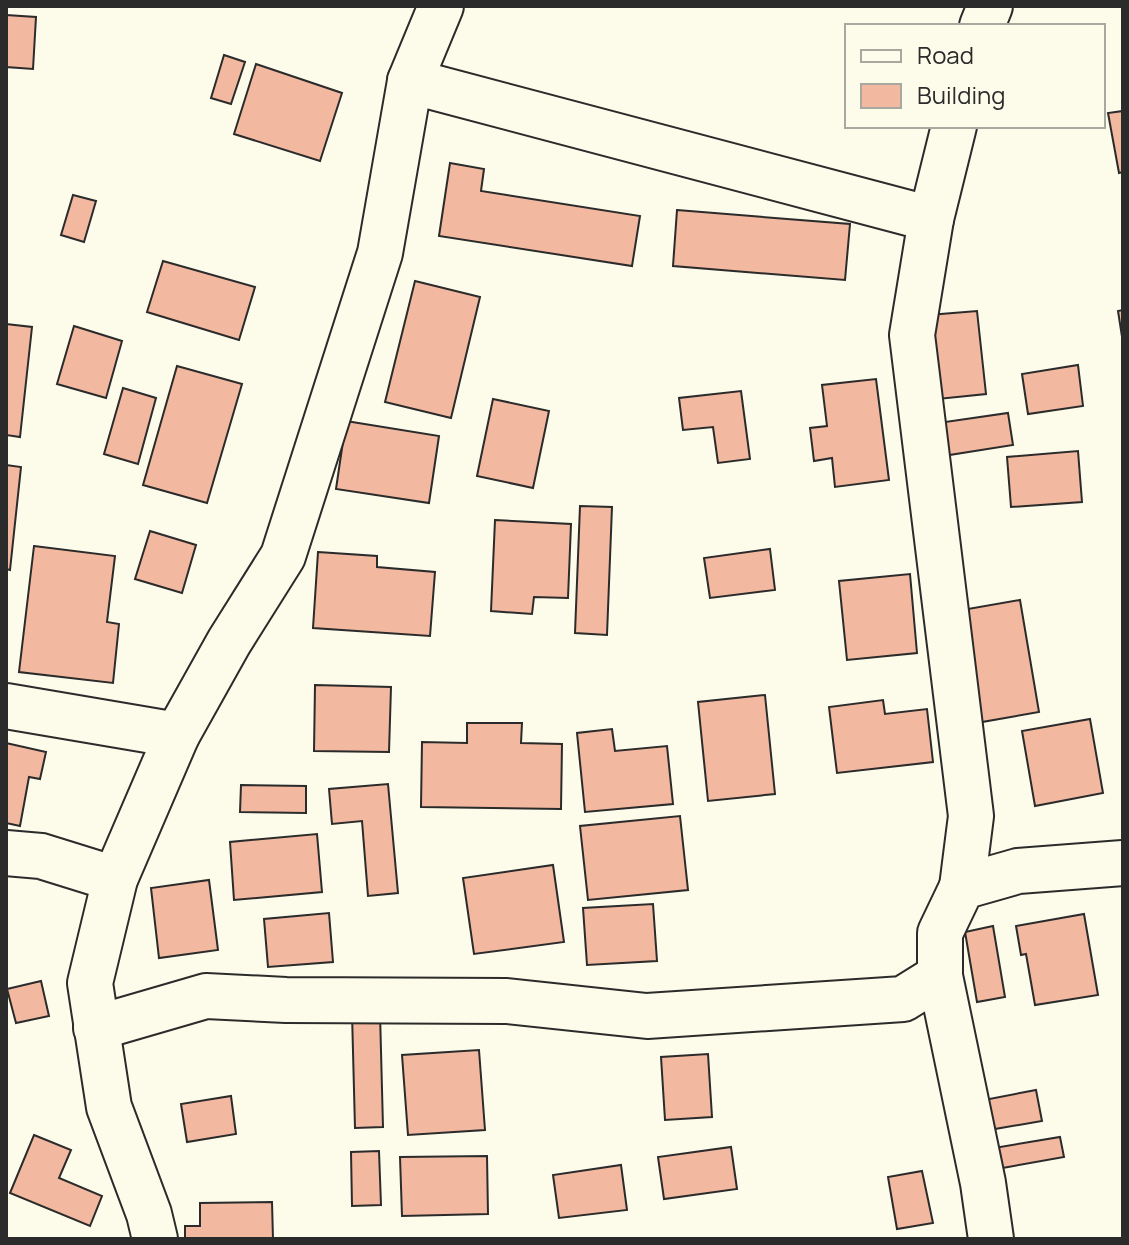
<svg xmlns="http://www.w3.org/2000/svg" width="1129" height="1245" font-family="Manrope,sans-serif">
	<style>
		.building { fill: #f2b8a0; stroke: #2b2b2b; stroke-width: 2 }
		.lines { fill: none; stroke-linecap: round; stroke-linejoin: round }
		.minor-casing { stroke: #2b2b2b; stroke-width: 48 }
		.minor { stroke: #fdfbea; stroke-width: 44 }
	</style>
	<rect width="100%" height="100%" fill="#fdfbea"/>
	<g class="building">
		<polygon points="6,15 36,17 33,69 6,67"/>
		<polygon points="224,55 245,62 231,104 211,98"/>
		<polygon points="256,64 342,93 320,161 234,134"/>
		<polygon points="1123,111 1123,172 1119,173 1108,113"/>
		<polygon points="450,163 484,169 481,191 640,216 632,266 439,236"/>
		<polygon points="73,195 96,201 84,242 61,235"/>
		<polygon points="677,210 850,224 845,280 673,266"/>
		<polygon points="163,261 255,287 239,340 147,312"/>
		<polygon points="415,281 480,297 451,418 385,402"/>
		<polygon points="1123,310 1123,343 1118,311"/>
		<polygon points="977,311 986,394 938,399 929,315"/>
		<polygon points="6,324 32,327 20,437 6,435"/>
		<polygon points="74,326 122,341 106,398 57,384"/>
		<polygon points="1078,365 1083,406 1028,414 1022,374"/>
		<polygon points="177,366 242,384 207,503 143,485"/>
		<polygon points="876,379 889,480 835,487 832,458 814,461 810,428 827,426 822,385"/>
		<polygon points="123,388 156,398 138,464 104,454"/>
		<polygon points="741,391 750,459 718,463 713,427 683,430 679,398"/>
		<polygon points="493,399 549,411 533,488 477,476"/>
		<polygon points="1008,413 1013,445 943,456 938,423"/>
		<polygon points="346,421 439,436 429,503 336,489"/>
		<polygon points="1078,451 1082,502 1011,507 1007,457"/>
		<polygon points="6,465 21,467 10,570 6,569"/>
		<polygon points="580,506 612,507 607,635 575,633"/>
		<polygon points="495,520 571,524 568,598 534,597 532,614 491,611"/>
		<polygon points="150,531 196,545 182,593 135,579"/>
		<polygon points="34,546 115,556 107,622 119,624 113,683 19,672"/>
		<polygon points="770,549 775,590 710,598 704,558"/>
		<polygon points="318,552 377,556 377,567 435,572 430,636 313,628"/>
		<polygon points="910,574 917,653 847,660 839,581"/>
		<polygon points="1020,600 1039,712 982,722 962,610"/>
		<polygon points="315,685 391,687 389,752 314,751"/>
		<polygon points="765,695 775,794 708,801 698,702"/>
		<polygon points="883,700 885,714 927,709 933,762 837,773 829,707"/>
		<polygon points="1090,719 1103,793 1035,806 1022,731"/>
		<polygon points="467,723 522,723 521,743 562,744 561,809 421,807 422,742 467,743"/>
		<polygon points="612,729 615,751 667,746 673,804 585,812 577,733"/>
		<polygon points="6,743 46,752 40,779 29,777 20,826 6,823"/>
		<polygon points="388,784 398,893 368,896 362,821 332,824 329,789"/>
		<polygon points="241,785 306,786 306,813 240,812"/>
		<polygon points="680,816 688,890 588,900 580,826"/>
		<polygon points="317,834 322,892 234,900 230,842"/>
		<polygon points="553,865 564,942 474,954 463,878"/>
		<polygon points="209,880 218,950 159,958 151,888"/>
		<polygon points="653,904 657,961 587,965 583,908"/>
		<polygon points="329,913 333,962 268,967 264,919"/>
		<polygon points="1084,914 1098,995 1035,1005 1026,954 1021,955 1016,926"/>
		<polygon points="993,926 1005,997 977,1002 965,932"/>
		<polygon points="41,981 49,1016 16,1023 7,989"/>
		<polygon points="352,1013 380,1013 383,1127 355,1128"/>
		<polygon points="479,1050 485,1130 408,1135 402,1055"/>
		<polygon points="708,1054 712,1117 665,1120 661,1057"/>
		<polygon points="1036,1090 1042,1121 989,1130 984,1100"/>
		<polygon points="231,1096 236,1134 187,1142 181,1104"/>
		<polygon points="34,1135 71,1150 59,1178 102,1196 90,1226 10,1193"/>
		<polygon points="1060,1137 1064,1157 991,1170 988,1149"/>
		<polygon points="731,1147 737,1189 664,1199 658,1157"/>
		<polygon points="379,1151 381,1205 352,1206 351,1152"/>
		<polygon points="487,1156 488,1214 402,1216 400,1157"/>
		<polygon points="621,1165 627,1210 559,1218 553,1175"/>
		<polygon points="922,1171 933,1223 897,1229 888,1177"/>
		<polygon points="272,1202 273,1239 185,1239 185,1226 200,1226 200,1203"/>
	</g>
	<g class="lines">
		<defs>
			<g id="minor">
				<polyline points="982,26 990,6"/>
				<polyline points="410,81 931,219"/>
				<polyline points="954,126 931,219 912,335 971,816 962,887"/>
				<polyline points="6,706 177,735"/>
				<polyline points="6,853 41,856 115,879"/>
				<polyline points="96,1028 206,996 286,1000 507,1001 647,1016 903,999 940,976"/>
				<polyline points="155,1239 149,1214 109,1107 90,983 115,879 177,735 229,642 283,556 380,253 410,81 441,6"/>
				<polyline points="991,1239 983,1183 940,976 940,933 962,887 1018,871 1123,863"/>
			</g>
		</defs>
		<use href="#minor" class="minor-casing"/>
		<use href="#minor" class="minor"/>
	</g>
	<rect width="1129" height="1245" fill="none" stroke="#2b2b2b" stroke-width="16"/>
	<rect x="845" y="24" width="260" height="104" fill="#fdfbea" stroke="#a9a89e" stroke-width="2"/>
	<rect x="861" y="50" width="40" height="12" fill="#fdfbea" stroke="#a9a89e" stroke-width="2"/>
	<text x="917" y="64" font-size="24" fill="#2b2b2b">Road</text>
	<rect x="861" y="84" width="40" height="24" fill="#f2b8a0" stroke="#a9a89e" stroke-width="2"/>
	<text x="917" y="104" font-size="24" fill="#2b2b2b">Building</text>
</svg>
